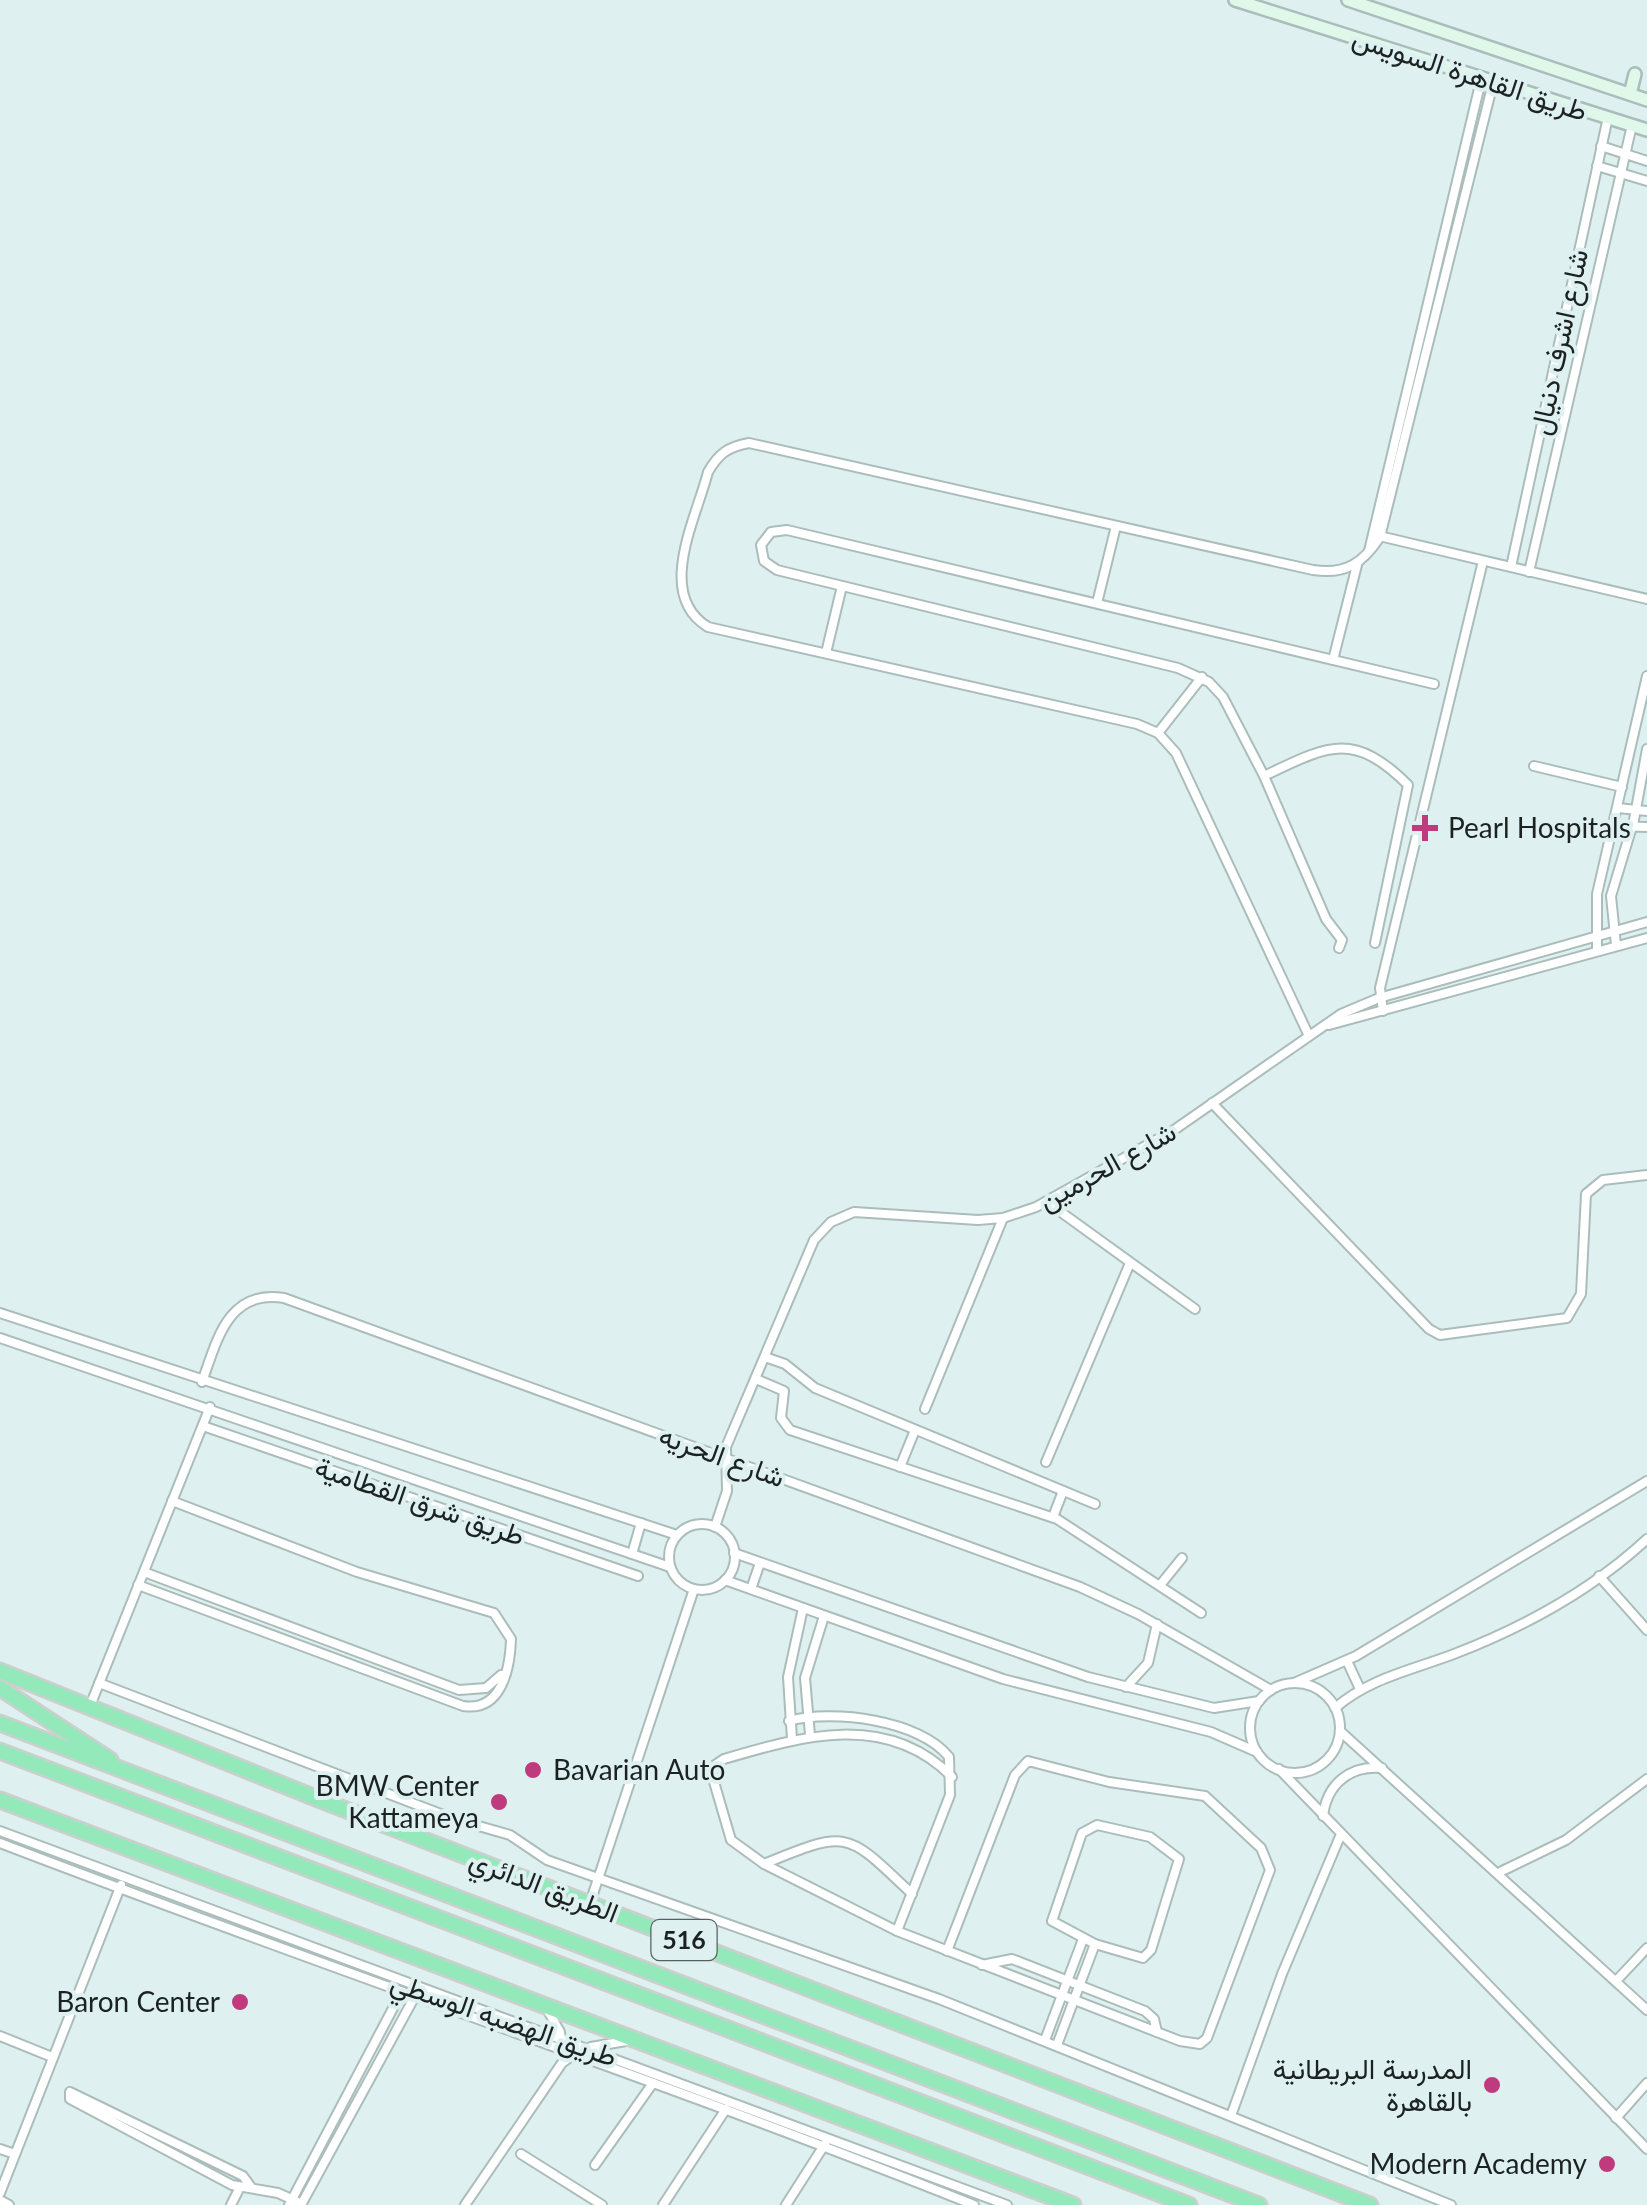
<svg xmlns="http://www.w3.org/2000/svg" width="1647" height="2205" font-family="Lato,Vazirmatn,sans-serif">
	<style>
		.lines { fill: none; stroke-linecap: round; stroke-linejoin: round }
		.street-casing { stroke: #abbdbb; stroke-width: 12 }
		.secondary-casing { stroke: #abbdbb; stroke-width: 16 }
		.highway-casing { stroke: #cdcece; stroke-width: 19 }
		.street { stroke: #fff; stroke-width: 8 }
		.secondary { stroke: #dff8ea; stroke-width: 11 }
		.highway { stroke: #94e9ba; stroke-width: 14 }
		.poi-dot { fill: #c03b7e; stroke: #def1f0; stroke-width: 4 }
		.labels { text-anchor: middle; stroke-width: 8; stroke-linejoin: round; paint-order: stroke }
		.shield { fill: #def1f0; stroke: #56605f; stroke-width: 2.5 }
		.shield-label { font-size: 25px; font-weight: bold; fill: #1b2221 }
		.street-label { font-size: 28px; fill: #1b2221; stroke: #def1f0 }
		.poi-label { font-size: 28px; fill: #1b2221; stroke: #def1f0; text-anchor: end }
	</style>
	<rect width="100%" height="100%" fill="#def1f0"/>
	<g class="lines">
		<defs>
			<g id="street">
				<polyline points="1601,146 1647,161"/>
				<polyline points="1597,166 1647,181"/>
				<polyline points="1375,535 1647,599"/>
				<polyline points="1369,551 1482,76"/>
				<polyline points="1511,567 1608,117"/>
				<polyline points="1529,572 1632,125"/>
				<polyline points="1097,603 1116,526"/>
				<polyline points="826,653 842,586"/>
				<polyline points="1333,660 1357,565"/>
				<polyline points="1158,733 1202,677"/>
				<polyline points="1534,766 1622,787"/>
				<path d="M 1264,776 C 1327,746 1353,730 1408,785 L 1375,943"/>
				<polyline points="1618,808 1647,811"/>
				<polyline points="1613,826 1647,827"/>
				<polyline points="1616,945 1611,896 1634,820 1647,749"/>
				<polyline points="1339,948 1342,940 1326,919 1264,776 1223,697 1209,682 1178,668 777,570 764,561 761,545 771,532 787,530 1434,684"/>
				<polyline points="1597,950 1597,894 1647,676"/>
				<polyline points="1383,1011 1380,988 1483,561"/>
				<polyline points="1329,1025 1647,938"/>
				<path d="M 1309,1036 L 1176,753 L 1158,733 L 1137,724 L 708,627 C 655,595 696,519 708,472 C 719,453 728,447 749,443 L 1313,570 C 1346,575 1363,563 1380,537 L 1494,79"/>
				<polyline points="1212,1103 1429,1329 1440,1335 1567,1318 1581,1294 1586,1194 1603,1180 1647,1175"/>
				<polyline points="1047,1202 1195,1309"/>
				<polyline points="0,1313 677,1535"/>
				<polyline points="0,1338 670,1567"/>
				<polyline points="765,1357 785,1364 815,1388 1095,1504"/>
				<polyline points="756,1379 784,1391 781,1418 790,1430 1057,1519 1201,1613"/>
				<path d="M 202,1382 C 217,1340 228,1289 284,1298 L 1080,1587 L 1138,1614 L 1271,1690"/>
				<polyline points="925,1409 1003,1218"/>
				<polyline points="203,1426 638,1576"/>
				<polyline points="1046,1462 1130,1263"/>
				<polyline points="900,1467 915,1430"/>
				<polyline points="1053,1517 1063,1491"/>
				<circle cx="702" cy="1557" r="33"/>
				<polyline points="715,1527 727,1491 726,1447 814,1240 831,1222 854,1212 978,1220 1003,1218 1036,1207 1174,1130 1341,1014 1379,998 1647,922"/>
				<polyline points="734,1553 1088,1677 1214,1708 1259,1701"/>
				<polyline points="632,1554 641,1523"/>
				<polyline points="144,1572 459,1690 486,1688 501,1675"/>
				<polyline points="1599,1576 1647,1630"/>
				<polyline points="725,1580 1003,1679 1211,1732 1257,1752"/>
				<polyline points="1161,1584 1182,1558"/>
				<path d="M 138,1585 L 463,1706 C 501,1712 510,1670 511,1639 L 494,1613 L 357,1572 L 172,1501"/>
				<polyline points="751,1589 760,1563"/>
				<polyline points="1347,1661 1360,1689"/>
				<polyline points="99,1683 454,1819 510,1835 547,1860 939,1999 1451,2205"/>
				<polyline points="1294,1683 1356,1656 1647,1481"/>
				<circle cx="1295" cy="1728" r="45"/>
				<polyline points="1126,1687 1148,1663 1157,1624"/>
				<polyline points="90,1706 210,1407"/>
				<path d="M 1335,1708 C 1370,1678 1412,1670 1454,1654 C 1524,1627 1592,1590 1647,1539"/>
				<path d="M 789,1721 C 833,1709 920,1720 949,1757 L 950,1795 L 897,1931"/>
				<polyline points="1340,1731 1647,2010"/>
				<polyline points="810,1735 805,1678 824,1616"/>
				<polyline points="792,1739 788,1677 803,1608"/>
				<polyline points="1279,1769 1647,2149"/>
				<path d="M 1323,1816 C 1327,1784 1350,1765 1382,1768"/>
				<polygon points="1097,1825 1150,1837 1179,1859 1151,1950 1143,1958 1095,1944 1052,1921 1082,1833"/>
				<polyline points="0,1831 1007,2205"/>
				<path d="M 0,1843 C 323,1967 652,2077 974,2205"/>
				<path d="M 764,1864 C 849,1829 846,1831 912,1894"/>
				<polyline points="1500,1872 1566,1840 1647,1779"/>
				<polyline points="590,1903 694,1589"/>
				<path d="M 947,1951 L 1015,1775 L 1028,1761 L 1109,1782 L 1205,1796 L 1261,1848 L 1270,1870 L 1207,2038 L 1200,2044 L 1180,2041 L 897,1931 L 764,1864 L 731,1840 L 712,1775 L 715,1765 L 724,1759 C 802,1736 887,1711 952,1777"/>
				<polyline points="982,1965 1012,1959 1145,2011 1154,2019 1157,2032"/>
				<polyline points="1616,1981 1647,1948"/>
				<polyline points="547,2009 560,2032 563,2056"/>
				<polyline points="0,2036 52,2057"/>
				<polyline points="1045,2040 1083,1939"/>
				<polyline points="1057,2045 1095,1944"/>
				<polyline points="591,2047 626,2041"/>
				<polyline points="1232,2113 1282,1974 1341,1834"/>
				<polyline points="1616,2118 1647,2083"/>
				<polyline points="0,2149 15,2154"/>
				<polyline points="521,2154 602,2205"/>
				<polyline points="595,2165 653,2083"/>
				<polyline points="251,2187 243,2176 70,2092 70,2099 232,2185 278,2193 302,2204"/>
				<polyline points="0,2193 121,1885"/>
				<polyline points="0,2200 9,2205"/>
				<polyline points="231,2205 240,2187"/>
				<polyline points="289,2205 401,1993"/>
				<polyline points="301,2205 414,1998"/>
				<polyline points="465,2205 562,2063 573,2055"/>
				<polyline points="663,2205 726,2109"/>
				<polyline points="786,2205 825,2144"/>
			</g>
			<g id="secondary">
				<polyline points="1235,0 1647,130"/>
				<polyline points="1348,0 1647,100"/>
				<polyline points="1630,94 1635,74"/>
			</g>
			<g id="highway">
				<polyline points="0,1671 323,1801 1370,2205"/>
				<polyline points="0,1688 110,1760"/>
				<polyline points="0,1723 1259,2205"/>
				<polyline points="0,1751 1189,2205"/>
				<polyline points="0,1800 1073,2205"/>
			</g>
		</defs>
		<use href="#street" class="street-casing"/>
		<use href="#secondary" class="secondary-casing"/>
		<use href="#highway" class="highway-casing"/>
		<use href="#street" class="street"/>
		<use href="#secondary" class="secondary"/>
		<use href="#highway" class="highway"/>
	</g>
	<g class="poi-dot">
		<path d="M1420 813h10v10h10v10h-10v10h-10v-10h-10v-10h10z"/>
		<circle cx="533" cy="1770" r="10"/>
		<circle cx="499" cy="1802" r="10"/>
		<circle cx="240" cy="2002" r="10"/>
		<circle cx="1492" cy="2085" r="10"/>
		<circle cx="1607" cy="2164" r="10"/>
	</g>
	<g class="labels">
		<rect class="shield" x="651.5" y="1920" width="65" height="40" rx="8"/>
		<g class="shield-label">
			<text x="684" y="1949">516</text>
		</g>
		<g class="street-label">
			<text transform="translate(1470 74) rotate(18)" y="10">طريق القاهرة السويس</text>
			<text transform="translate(1559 342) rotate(-78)" y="10">شارع اشرف دنيال</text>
			<text transform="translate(1107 1166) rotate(-29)" y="10">شارع الحرمين</text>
			<text transform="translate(722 1456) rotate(20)" y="10">شارع الحريه</text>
			<text transform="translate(420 1501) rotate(19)" y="10">طريق شرق القطامية</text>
			<text transform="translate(544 1886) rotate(21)" y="10">الطريق الدائري</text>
			<text transform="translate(504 2019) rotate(19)" y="10">طريق الهضبه الوسطي</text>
		</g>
		<g class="poi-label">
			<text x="1448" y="838" text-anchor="start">Pearl Hospitals</text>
			<text x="553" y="1780" text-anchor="start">Bavarian Auto</text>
			<text x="479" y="1796">BMW Center<tspan x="479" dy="32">Kattameya</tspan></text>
			<text x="220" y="2012">Baron Center</text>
			<text x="1472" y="2079">المدرسة البريطانية<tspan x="1472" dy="32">بالقاهرة</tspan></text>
			<text x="1587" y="2174">Modern Academy</text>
		</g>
	</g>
</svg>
